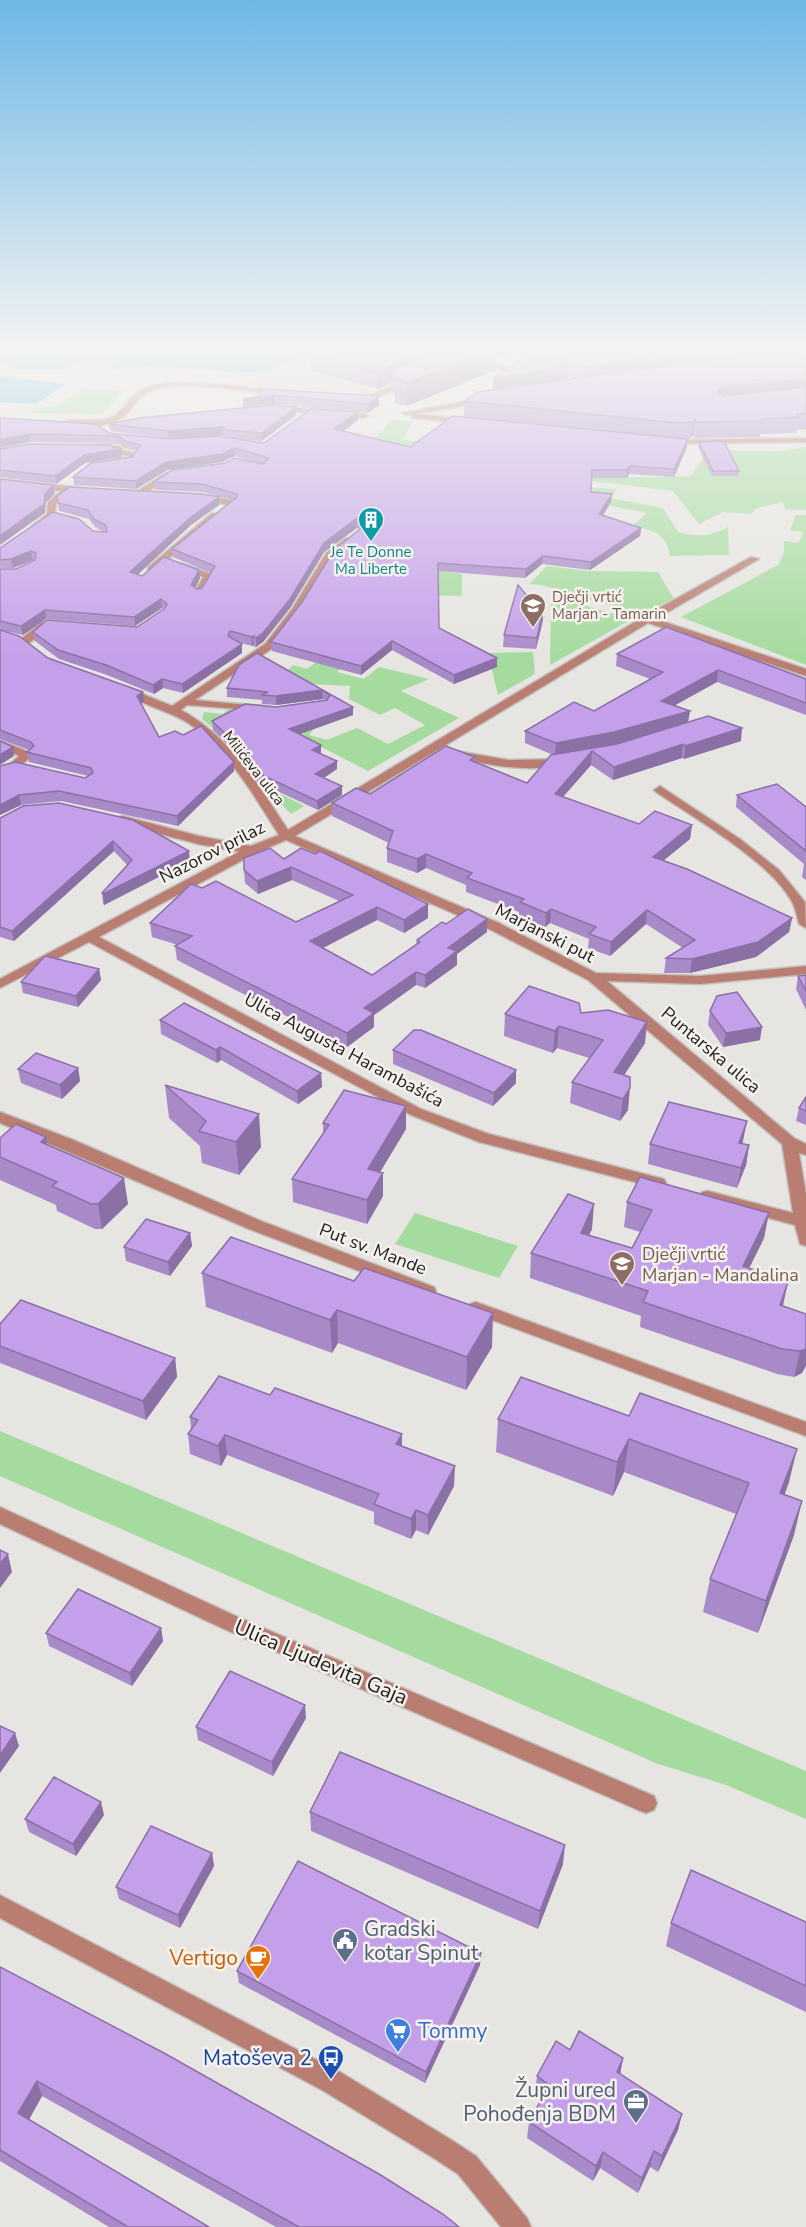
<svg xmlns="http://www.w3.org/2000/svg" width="806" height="2227" font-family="'Nunito Sans',sans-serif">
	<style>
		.built { fill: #e0d9cf }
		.green { fill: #a5db9e }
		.water { fill: #54bde3 }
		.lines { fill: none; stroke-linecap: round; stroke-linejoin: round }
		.pedestrian-casing { stroke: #c3c1be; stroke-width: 3 }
		.minor-casing { stroke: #c3c1be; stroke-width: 3 }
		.tertiary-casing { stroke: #c3c1be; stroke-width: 3 }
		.pedestrian { fill: #b97e71; fill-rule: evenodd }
		.minor { fill: #b97e71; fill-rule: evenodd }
		.tertiary { fill: #b97e71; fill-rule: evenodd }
		.wall { fill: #a98ac9; fill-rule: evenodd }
		.shaded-wall { fill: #8a70a4 }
		.building { fill: #c5a0ea; stroke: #8a70a4; stroke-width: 1.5 }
		.labels { text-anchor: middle; stroke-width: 5; stroke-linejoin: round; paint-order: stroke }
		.far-culture-label { font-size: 15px; fill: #0d838f; stroke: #f5f2ee }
		.far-education-label { font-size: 15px; fill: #785e54; stroke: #f5f2ee; text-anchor: start }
		.far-street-label { font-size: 15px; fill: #1f1e1c; stroke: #f5f2ee }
		.street-label { font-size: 18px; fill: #1f1e1c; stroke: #f5f2ee }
		.education-label { font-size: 18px; fill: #785e54; stroke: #f5f2ee; text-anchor: start }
		.near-street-label { font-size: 21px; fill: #1f1e1c; stroke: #f5f2ee }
		.near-service-label { font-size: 21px; fill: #4e5e75; stroke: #f5f2ee; text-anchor: start }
		.near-food-label { font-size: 21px; fill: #c56008; stroke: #f5f2ee; text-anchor: end }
		.near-shop-label { font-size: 21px; fill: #366cbe; stroke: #f5f2ee; text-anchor: start }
		.near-transit-label { font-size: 21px; fill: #164399; stroke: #f5f2ee; text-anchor: end }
	</style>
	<rect width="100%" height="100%" fill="#e7e5e1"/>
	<polygon class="built" points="329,347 512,347 472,353 365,394 319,394 248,387 261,373"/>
	<g class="green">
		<polygon points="83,388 124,391 102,414 32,413 35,409 59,405"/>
		<polygon points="391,420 413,421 403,439 455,449 385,454 399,444 375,439"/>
		<polygon points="806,447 806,510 785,509 783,502 757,508 751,514 723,512 699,524 673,491 444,463 560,472 609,478 691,476 708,450 779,451"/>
		<path d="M 583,487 L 617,489 L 610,498 L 663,508 L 678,532 C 699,537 709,537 728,527 L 729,555 L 670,556 C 666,532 654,532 633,525 L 647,513 L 578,499 Z"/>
		<polygon points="796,515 806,515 806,665 681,617 778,565 784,553 784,541 798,543 804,532 790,530"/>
		<polygon points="547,566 588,571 658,572 674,599 641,614 541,585 529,584"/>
		<polygon points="428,569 462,574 462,596 388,595"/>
		<polygon points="551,596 632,619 550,665"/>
		<polygon points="344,641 362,649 337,672 364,679 379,667 429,679 401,691 459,718 368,771 306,739 294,771 266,786 304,806 291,814 264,786 243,753 202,719 204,712 223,714 229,708 253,710 316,726 309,735 327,740 357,728 388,744 425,725 395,708 380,715 349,699 350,686 274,682 293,665 307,669"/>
		<polygon points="533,652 535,674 498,695 488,653"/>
		<polygon points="415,1213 518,1246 499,1278 395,1244"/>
		<polygon points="0,1431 806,1771 806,1819 726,1785 658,1764 0,1476"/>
	</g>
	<g class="water">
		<polygon points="0,347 329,347 267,371 253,373 148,366 146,368 123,366 117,370 108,369 114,364 109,361 82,359 64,370 16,370 0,360"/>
		<polygon points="0,376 66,384 36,404 0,402"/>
	</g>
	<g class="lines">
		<defs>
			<g id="pedestrian">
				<polygon points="276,406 365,414 369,416 365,418 273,410 272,408"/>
				<polygon points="98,445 120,446 123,450 139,454 132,463 120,464 116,461 117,459 127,458 129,456 115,454 114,451 95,450 95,446"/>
				<polygon points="167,472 174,474 143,495 137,495 137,491"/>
				<polygon points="0,479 86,488 90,491 86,494 71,492 56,503 55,517 37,529 32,526 47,514 48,502 61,491 0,485"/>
				<polygon points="200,494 232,500 236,503 232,506 197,499 196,497"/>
				<polygon points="212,513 220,515 154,571 148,571 148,567"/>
				<polygon points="177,564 183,564 212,574 214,576 202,595 194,593 203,577 177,568"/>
				<polygon points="42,622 50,621 55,624 29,643 21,643 21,639"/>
				<polygon points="0,740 31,753 33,755 19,767 11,767 11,763 19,756 0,747"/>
				<polygon points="123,816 199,836 256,847 258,850 252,854 198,844 119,823 119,817"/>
			</g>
			<g id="minor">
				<polygon points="521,347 538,347 477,360 527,371 527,375 471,362 474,360 473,356"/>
				<polygon points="408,378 415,380 377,398 355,401 351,399 372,394"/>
				<path d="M 178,382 L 233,385 L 284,393 L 280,395 C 247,392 180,379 151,391 C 140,395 135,405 127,413 C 116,425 99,427 84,426 C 77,426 68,427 62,423 C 74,416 95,424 109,418 C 118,415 124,407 130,399 C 143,385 160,383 178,382 Z"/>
				<polygon points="484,398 488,400 487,402 416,414 472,420 472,424 469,424 415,418 412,418 412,414 406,415 402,413"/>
				<polygon points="806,438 806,442 669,444 665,442 669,440"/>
				<path d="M 346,538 L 354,540 L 333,557 L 301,610 L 273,648 L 195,700 L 260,706 L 264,707 L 264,711 L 187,705 L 181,710 C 230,736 258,785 288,830 L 643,617 L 751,557 L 759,559 L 656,619 L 806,669 L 806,676 L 648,623 L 295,836 L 499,923 L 596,973 L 700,976 L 806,966 L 806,974 L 700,984 L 607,981 L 794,1138 L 806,1144 L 806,1155 L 799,1153 L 806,1194 L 806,1246 L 800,1244 L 795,1225 L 702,1200 L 700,1196 L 702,1192 L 708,1191 L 793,1213 L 782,1144 L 588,980 L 489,929 L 286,840 L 256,853 L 99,937 L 421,1109 L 489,1134 L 664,1179 L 666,1183 L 664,1187 L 658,1188 L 479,1142 L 411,1115 L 89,942 L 0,988 L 0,979 L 248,847 L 279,835 C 253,794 228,750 188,723 C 170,711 133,702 121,691 L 126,688 L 130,689 L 172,706 L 265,644 L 292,609 L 326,553 Z"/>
				<path d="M 456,751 L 509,760 L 563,759 L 569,762 L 567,764 C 529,773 489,766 452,756 L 450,754 Z"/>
				<path d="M 660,786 L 740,839 L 779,870 L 805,902 L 806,928 L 799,924 C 797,917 796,909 792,902 C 771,862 694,818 656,792 L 654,790 Z"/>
				<polygon points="0,1112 71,1139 261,1221 434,1287 436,1291 434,1295 428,1297 422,1295 249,1229 0,1123"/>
				<polygon points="476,1302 806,1422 806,1436 470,1312 468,1308 470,1304"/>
				<polygon points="0,1507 238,1617 654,1796 657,1803 654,1810 646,1813 638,1810 224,1629 0,1524"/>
			</g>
			<polygon id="tertiary" points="0,1895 340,2072 450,2139 476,2156 527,2218 531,2227 501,2227 458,2174 432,2157 322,2090 0,1918"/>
		</defs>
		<use href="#pedestrian" class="pedestrian-casing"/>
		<use href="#minor" class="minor-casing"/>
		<use href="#tertiary" class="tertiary-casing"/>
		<use href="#pedestrian" class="pedestrian"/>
		<use href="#minor" class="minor"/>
		<use href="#tertiary" class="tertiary"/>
	</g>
	<g class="wall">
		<polygon points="386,347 500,347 500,348 496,349 495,370 407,406 395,403 395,394 393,393 393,382 378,389 310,370 309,354"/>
		<path d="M 806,347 L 806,429 L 797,430 L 797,433 L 760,434 L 760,437 L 694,438 L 693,435 L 691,438 L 683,439 L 687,447 L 674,477 L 629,474 L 627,478 L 592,478 L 591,492 L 611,502 L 603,515 L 641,528 L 640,536 L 590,570 L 542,564 L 525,578 L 438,571 L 439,628 L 497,658 L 497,667 L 454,684 L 392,650 L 361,675 L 272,651 L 271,642 L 360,529 L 357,528 L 324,552 L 290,608 L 263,642 L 256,647 L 254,647 L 254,645 L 252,646 L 241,643 L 242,644 L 242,653 L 183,693 L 163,688 L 154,694 L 107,675 L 59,659 L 35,641 L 33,632 L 137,627 L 164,609 L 162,608 L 135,626 L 46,619 L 23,635 L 0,630 L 0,569 L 16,569 L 34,561 L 33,560 L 13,568 L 0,568 L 0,548 L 93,531 L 105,532 L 95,527 L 89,519 L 59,511 L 57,496 L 219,505 L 191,525 L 137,575 L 142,576 L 199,570 L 200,578 L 195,588 L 197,589 L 202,588 L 211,573 L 173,557 L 172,549 L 232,500 L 203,492 L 155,490 L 154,482 L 263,464 L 235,456 L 222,462 L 167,470 L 136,489 L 74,485 L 73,477 L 132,457 L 136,451 L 124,448 L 120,444 L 30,442 L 0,418 L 109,433 L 168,439 L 264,443 L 358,412 L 358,420 L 343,431 L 410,447 L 565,427 L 464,417 L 464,401 L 493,390 L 493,378 L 531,361 L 531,354 ZM 567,377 L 576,378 L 567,380 Z"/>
		<polygon points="260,396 379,396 379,405 368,413 275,404 243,407"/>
		<polygon points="296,407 296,415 262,441 229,438 224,435 169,439 110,431 109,424"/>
		<polygon points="699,442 739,471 738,476 712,476 698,447"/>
		<polygon points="0,449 122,457 85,463 56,484 0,477"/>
		<polygon points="543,608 543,620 536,649 503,647 504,635"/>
		<polygon points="0,630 48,658 144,701 141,704 159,737 234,771 178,826 61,801 21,805 0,815 0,766 85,778 88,776 29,762 27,752 29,750 0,739"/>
		<polygon points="257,653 353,707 353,715 299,734 321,745 321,754 337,761 337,769 324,778 342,795 318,810 258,782 230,747 213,730 212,721 276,707 325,700 323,699 276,705 262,704 262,700 227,697 227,688"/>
		<polygon points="617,654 806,679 806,715 717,682 674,706 688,722 741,741 684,759 682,758 613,780 591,765 563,797 639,824 692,825 690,839 664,860 792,918 789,932 756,957 690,973 664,973 666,958 683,948 646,924 610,956 588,948 589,939 550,923 545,927 519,916 519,912 466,892 466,885 426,868 417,873 387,862 387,848 389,843 332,816 332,803 370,794 475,757 474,762 527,783 553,755 525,743 525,731 594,711 650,679 616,666"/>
		<polygon points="737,795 806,807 806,880 802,877 804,864 736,807"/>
		<polygon points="23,806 190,861 104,905 103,903 102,893 127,865 114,851 14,941 0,937 0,818"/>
		<polygon points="284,859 428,904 428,918 404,933 377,920 323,948 372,975 416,944 417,940 446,924 487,919 487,932 457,954 457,965 425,988 416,985 374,1015 374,1027 347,1047 177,960 175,946 178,945 152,937 150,923 296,922 339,901 292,880 258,894 245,883 244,870"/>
		<polygon points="99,969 101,980 78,1007 23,993 21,982"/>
		<polygon points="806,975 806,1010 796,989 798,976"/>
		<polygon points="710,1011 760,1040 723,1047 708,1025"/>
		<polygon points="581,1013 645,1043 624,1075 628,1110 620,1121 570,1103 572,1082 589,1058 557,1048 553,1053 504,1036 505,1014"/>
		<polygon points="160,1020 321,1073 322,1087 298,1104 221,1060 217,1063 161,1034"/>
		<polygon points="393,1050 516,1083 493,1106 393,1064"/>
		<polygon points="78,1068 80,1081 62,1099 21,1083 18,1069"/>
		<polygon points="165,1085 261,1147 239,1175 202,1163 200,1146 169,1118"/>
		<polygon points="806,1097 806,1125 796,1121 799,1108"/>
		<polygon points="323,1123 406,1129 380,1172 383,1196 367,1224 293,1202 292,1179 323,1133"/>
		<polygon points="0,1138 47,1144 128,1204 102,1229 95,1229 57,1211 56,1205 0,1180"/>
		<polygon points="743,1141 742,1144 749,1145 746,1165 737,1188 648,1164 650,1144"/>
		<polygon points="627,1202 764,1238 749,1268 788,1282 783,1306 806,1314 802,1373 794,1377 777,1374 640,1327 641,1316 530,1278 531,1253 592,1229 589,1235 632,1248 640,1232 624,1227"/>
		<polygon points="190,1233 192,1246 170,1276 126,1261 124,1247"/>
		<polygon points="202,1273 492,1347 466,1390 338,1343 332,1353 206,1307"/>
		<polygon points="0,1324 175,1358 177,1377 146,1420 0,1363"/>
		<polygon points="521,1377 789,1482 784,1495 794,1535 758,1633 703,1612 710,1579 736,1514 624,1472 613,1496 496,1452 498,1419"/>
		<polygon points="270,1395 402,1434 402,1447 454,1486 428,1535 416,1530 411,1539 374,1524 374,1512 227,1455 221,1466 190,1454 188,1434 191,1429 190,1417"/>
		<polygon points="161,1628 163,1641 132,1686 49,1646 46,1633"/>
		<polygon points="306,1718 273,1776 198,1740 196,1727"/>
		<polygon points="310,1812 563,1864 538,1929 311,1831"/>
		<polygon points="104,1815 76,1856 29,1832 25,1819"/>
		<polygon points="212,1853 214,1866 180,1928 119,1899 116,1887"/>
		<polygon points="806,1922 806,2012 666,1946 671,1923"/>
		<polygon points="480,1965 425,2083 239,1983 237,1971"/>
		<polygon points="0,1967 459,2227 276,2227 42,2096 29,2120 209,2227 109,2227 0,2161"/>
		<polygon points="570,2050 623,2058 620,2074 682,2114 678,2130 658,2172 650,2167 638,2193 600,2168 593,2181 527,2138 529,2122 542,2098 535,2093 537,2076"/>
	</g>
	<g class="shaded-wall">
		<polygon points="434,347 500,347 500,348 496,349 495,370 407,406 407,383 396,371 393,370 393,382 378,389 377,372"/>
		<polygon points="759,347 806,347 806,358 584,382 585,367 698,353"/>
		<polygon points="568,367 567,384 493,396 493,378"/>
		<polygon points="806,379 806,394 721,403 717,392 723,387"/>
		<polygon points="275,395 275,404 243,407 243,399"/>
		<polygon points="379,396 379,405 368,413 368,404"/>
		<polygon points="296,407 296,415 262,441 262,433"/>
		<polygon points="358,412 358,420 335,437 334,429"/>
		<polygon points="695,419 693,435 691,438 693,422"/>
		<polygon points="223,427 224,435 169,439 168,431"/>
		<polygon points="29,434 30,442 0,448 0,440"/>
		<polygon points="688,439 687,447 674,477 674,469"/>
		<polygon points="234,448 235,456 222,462 167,470 136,489 136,481 166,462"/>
		<polygon points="121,449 122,457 85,463 56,484 55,476 84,455"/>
		<polygon points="630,466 629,474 627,478 627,470"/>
		<polygon points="53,485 55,494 46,502 45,513 0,545 0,536"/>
		<polygon points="612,494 611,502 599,522 599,514"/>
		<polygon points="219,497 219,505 191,525 131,581 130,572 191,517"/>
		<polygon points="356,519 357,528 324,552 290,608 263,642 256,647 256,638 324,543"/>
		<polygon points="641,528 640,536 590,570 591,562"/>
		<polygon points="31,551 33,560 13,568 11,559"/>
		<polygon points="543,556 542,564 525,578 526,569"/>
		<polygon points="199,570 200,578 192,594 191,585"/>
		<polygon points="161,599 162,608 135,626 134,617"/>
		<polygon points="543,608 543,620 536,649 537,638"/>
		<polygon points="45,610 46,619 23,635 21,626"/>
		<polygon points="254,636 253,638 254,645 252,646 252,637"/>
		<polygon points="392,641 392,650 361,675 361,666"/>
		<polygon points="242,644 242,653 183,693 182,684"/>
		<polygon points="497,658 497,667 454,684 454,675"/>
		<polygon points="718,670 717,682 660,713 661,701"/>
		<polygon points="162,679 163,688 154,694 153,685"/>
		<polygon points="322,690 323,699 276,705 276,696"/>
		<polygon points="143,692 144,701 138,706 137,696"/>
		<polygon points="353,707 353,715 289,738 289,729"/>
		<polygon points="690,711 688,723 613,745 555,756 556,743"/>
		<polygon points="742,728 741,741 684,759 685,746"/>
		<polygon points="683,744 682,758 613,780 614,767"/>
		<polygon points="321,745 321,754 312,750"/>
		<polygon points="13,747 14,756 0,765 0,755"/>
		<polygon points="592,751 591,765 554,807 555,794"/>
		<polygon points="337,761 337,769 316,783 315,774"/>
		<polygon points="234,762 234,771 178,826 177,816"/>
		<polygon points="342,786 342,795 318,810 317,801"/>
		<polygon points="19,795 21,805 0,815 0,805"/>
		<polygon points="692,825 690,839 652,870 653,857"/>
		<polygon points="113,841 114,851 14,941 12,931"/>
		<polygon points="189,851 190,861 104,905 103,894"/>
		<polygon points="426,854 426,868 417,873 417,859"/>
		<polygon points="291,867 292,880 258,894 257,881"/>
		<polygon points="428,904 428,918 404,933 404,920"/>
		<polygon points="377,907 377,920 311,954 310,941"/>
		<polygon points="551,909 550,923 545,927 546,913"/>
		<polygon points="647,910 646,924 610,956 611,942"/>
		<polygon points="792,918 789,932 756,957 690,973 692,959"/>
		<polygon points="487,919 487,932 457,954 457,965 425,988 425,975 448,948"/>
		<polygon points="99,969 101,980 78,1007 76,996"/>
		<polygon points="416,972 416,985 374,1015 374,1027 347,1047 347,1033 364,1008"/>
		<polygon points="647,1022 645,1043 612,1094 614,1072"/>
		<polygon points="559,1026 557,1048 553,1053 555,1031"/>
		<polygon points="762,1027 760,1040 723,1047 726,1033"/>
		<polygon points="220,1047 221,1060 217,1063 216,1050"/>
		<polygon points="78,1068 80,1081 62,1099 60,1085"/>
		<polygon points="516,1070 516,1083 493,1106 494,1093"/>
		<polygon points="321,1073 322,1087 298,1104 297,1091"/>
		<polygon points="630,1088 628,1110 620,1121 623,1099"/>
		<polygon points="406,1106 406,1129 368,1192 368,1169"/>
		<polygon points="259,1114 261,1147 239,1175 236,1142"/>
		<polygon points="747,1121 743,1141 736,1163 739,1143"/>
		<polygon points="46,1137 50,1162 41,1142"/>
		<polygon points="749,1145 746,1165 737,1188 741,1168"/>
		<polygon points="383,1173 383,1196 367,1224 367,1200"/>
		<polygon points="124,1178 128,1204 102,1229 98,1204"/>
		<polygon points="594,1204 592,1229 579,1258 581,1233"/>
		<polygon points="769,1213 764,1238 738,1291 743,1266"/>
		<polygon points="190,1233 192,1246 170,1276 168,1262"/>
		<polygon points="788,1282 782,1308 780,1305"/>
		<polygon points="337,1310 338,1343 332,1353 330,1320"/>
		<polygon points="493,1313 492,1347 466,1390 467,1357"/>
		<polygon points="806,1349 806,1366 802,1373 794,1377 800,1351"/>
		<polygon points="175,1358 177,1377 146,1420 143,1401"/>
		<polygon points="402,1434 402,1454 396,1444"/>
		<polygon points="225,1435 227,1455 221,1466 218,1446"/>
		<polygon points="629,1439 624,1472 613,1496 617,1462"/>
		<polygon points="797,1449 789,1482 773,1527 780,1493"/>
		<polygon points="455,1466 454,1486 428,1535 428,1515"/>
		<polygon points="802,1501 794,1535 758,1633 766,1601"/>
		<polygon points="416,1510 416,1530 411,1539 411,1519"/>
		<polygon points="8,1554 12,1572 0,1588 0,1564"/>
		<polygon points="161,1628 163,1641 132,1686 130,1673"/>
		<polygon points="305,1705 306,1718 273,1776 272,1762"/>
		<polygon points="15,1733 19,1746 0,1773 0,1755"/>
		<polygon points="101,1802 104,1815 76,1856 73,1844"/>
		<polygon points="565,1845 563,1864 538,1929 540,1911"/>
		<polygon points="212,1853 214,1866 180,1928 178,1915"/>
		<polygon points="481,1953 480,1965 425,2083 426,2072"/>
		<polygon points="623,2058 620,2075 617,2072"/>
		<polygon points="37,2081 42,2096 24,2128 18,2113"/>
		<polygon points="682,2114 678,2130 658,2172 662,2156"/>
		<polygon points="654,2151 650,2167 638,2193 642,2178"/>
		<polygon points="603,2152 600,2168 593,2181 596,2166"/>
	</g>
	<g class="building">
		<polygon points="327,347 385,348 434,347 377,372 309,354"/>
		<polygon points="446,347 496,348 407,383 395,379 396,371 393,370"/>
		<polygon points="541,347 759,347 698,353 585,367 583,365 531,354"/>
		<polygon points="806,352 806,379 723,387 717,392 723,396 806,387 806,414 797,414 799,417 762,419 762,421 696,422 695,419 693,422 677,423 464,401 477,392 699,361"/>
		<polygon points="521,359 568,367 493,378"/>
		<polygon points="260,389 379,396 368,404 275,395 243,399 260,396"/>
		<polygon points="275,405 296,407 262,433 228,430 223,427 168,431 109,424 139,418"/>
		<polygon points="311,409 358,412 334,429 410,447 453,416 688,439 674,469 630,466 627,470 592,470 591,492 612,494 599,514 641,528 591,562 543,556 526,569 438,563 439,628 497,658 454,675 392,641 361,666 271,642 302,602 334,550 366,524 356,519 324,543 290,599 263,633 256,638 253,638 254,636 252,637 230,631 228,636 242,644 182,684 162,679 153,685 106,665 58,650 33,632 47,620 137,627 165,608 167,604 161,599 134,617 45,610 21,626 0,621 0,569 16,569 35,560 36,553 31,551 11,559 0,560 0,548 53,512 79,519 93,531 107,532 106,525 94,519 88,510 58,503 57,496 70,487 202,494 219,497 191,517 130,572 142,576 164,557 199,570 191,585 197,589 202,588 215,566 172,549 237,497 237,494 202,484 154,482 172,470 225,463 235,458 263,464 269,458 234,448 222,454 166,462 136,481 73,477 91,463 132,457 140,445 123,440 119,436 29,434 0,440 0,418 95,424 109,433 168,439 219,436 264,443"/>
		<polygon points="724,441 739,471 713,471 699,442"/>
		<polygon points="29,444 111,445 114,448 121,449 84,455 55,476 0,470 0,449"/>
		<polygon points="0,479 53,485 45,494 44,504 0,536"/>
		<polygon points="518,585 534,604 533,608 543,608 537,638 504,635"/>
		<polygon points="666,627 806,679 806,703 718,670 661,701 690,711 614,732 556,743 525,731 574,702 594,711 663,672 617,654"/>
		<polygon points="0,630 19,636 48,658 143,692 137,696 159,737 175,731 183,735 201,726 234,762 177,816 59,791 19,795 0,805 0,766 15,762 85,778 93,773 91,768 27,752 34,746 31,742 0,730"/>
		<polygon points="257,653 353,707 289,729 321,745 312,750 337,761 315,774 342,786 317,801 258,773 230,738 212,721 245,704 276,707 327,700 330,695 322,690 276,696 261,695 268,692 227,688 239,665"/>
		<polygon points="708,716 742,728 685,746 683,744 614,767 592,751 555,794 639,824 655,811 692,825 653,857 687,869 792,918 758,942 692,959 666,958 695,940 647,910 611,942 589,934 596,927 551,909 546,913 520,902 524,899 467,878 472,873 426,854 417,859 387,848 393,831 332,803 356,788 370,794 446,746 475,757 470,760 527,783 551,755 617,744"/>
		<polygon points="0,741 13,747 0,755"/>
		<polygon points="777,784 806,807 806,851 737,795"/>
		<polygon points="59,803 133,820 189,851 103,894 102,893 132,860 113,841 12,931 0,927 0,818 23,806"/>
		<polygon points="270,848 284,859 301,848 315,854 320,851 428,904 404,920 377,907 310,941 372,975 420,942 417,940 442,922 446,924 468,909 487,919 448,948 457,951 425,975 416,972 364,1008 374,1013 347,1033 175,946 192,936 150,923 191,884 202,888 216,881 296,922 353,895 291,867 257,881 244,870 244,858"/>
		<polygon points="45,956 99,969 76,996 21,982"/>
		<polygon points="806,975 806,991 798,976"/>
		<polygon points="529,986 579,1003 581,1013 608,1010 647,1022 614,1072 630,1077 630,1088 623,1099 572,1082 603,1040 559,1026 555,1031 505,1014"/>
		<polygon points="737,992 762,1027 726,1033 710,1011 717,996"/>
		<polygon points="184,1003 321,1073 297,1091 220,1047 216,1050 160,1020"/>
		<polygon points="414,1030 421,1030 516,1070 494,1093 393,1050"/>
		<polygon points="36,1053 78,1068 60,1085 18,1069"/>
		<polygon points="165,1085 259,1114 236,1142 199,1131 206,1121"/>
		<polygon points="344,1090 406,1106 368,1169 383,1173 367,1200 292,1179 329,1125 323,1123"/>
		<polygon points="806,1097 806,1111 799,1108"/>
		<polygon points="669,1102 747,1121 739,1143 749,1145 741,1168 650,1144"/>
		<polygon points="16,1124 46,1137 41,1142 124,1178 98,1204 91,1204 52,1186 57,1182 0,1157 0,1138"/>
		<polygon points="640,1177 769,1213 743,1266 788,1282 780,1305 806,1314 806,1349 800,1351 782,1349 643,1302 648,1291 531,1253 568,1194 594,1204 581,1233 632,1248 652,1210 627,1202"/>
		<polygon points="146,1219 190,1233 168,1262 124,1247"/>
		<polygon points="231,1237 354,1281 364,1268 493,1313 467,1357 337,1310 330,1320 202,1273"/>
		<polygon points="21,1300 175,1358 143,1401 0,1346 0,1324"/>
		<polygon points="219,1376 270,1395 275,1388 402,1434 396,1444 455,1466 428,1515 416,1510 411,1519 374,1504 379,1494 225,1435 218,1446 188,1434 198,1420 190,1417"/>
		<polygon points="521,1377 629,1416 640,1393 797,1449 780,1493 802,1501 766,1601 710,1579 749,1483 629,1439 617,1462 498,1419"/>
		<polygon points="0,1550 8,1554 0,1564"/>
		<polygon points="78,1589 161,1628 130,1673 46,1633"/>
		<polygon points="230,1671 305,1705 272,1762 196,1727"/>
		<polygon points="0,1726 15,1733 0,1755"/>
		<polygon points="340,1752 565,1845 540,1911 310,1812"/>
		<polygon points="54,1777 101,1802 73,1844 25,1819"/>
		<polygon points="151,1826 212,1853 178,1915 116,1887"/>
		<polygon points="298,1861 481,1953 426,2072 237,1971"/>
		<polygon points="691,1870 806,1922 806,1986 671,1923"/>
		<polygon points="0,1967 164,2053 379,2174 443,2214 459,2227 299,2227 37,2081 18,2113 209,2227 128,2227 0,2150"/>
		<polygon points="579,2031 623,2058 617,2072 682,2114 662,2156 654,2151 642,2178 603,2152 596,2166 529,2122 549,2085 537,2076 556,2041 570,2050"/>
	</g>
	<linearGradient id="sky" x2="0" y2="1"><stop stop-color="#6db8e6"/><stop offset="0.53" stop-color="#f4f3f2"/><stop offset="1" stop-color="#f4f3f2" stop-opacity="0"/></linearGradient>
	<rect width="806" height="659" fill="url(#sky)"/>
	<defs>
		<symbol id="building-pin" viewBox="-11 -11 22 30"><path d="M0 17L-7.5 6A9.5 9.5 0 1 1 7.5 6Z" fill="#0f9aa8" stroke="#f5f2ee"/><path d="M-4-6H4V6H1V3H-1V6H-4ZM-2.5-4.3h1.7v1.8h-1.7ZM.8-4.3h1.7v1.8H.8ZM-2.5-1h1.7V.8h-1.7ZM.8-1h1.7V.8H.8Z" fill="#fff"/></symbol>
		<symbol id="school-pin" viewBox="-11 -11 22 30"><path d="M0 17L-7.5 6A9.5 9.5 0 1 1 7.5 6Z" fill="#8d6e63" stroke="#f5f2ee"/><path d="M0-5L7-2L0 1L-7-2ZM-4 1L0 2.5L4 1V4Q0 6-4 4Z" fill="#fff"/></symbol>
		<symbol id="civic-pin" viewBox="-11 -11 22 30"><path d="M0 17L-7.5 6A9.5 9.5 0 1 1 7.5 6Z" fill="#5c6f8a" stroke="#f5f2ee"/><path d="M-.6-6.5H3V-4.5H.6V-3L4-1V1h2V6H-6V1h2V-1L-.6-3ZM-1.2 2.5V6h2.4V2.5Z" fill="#fff"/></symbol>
		<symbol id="cafe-pin" viewBox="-11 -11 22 30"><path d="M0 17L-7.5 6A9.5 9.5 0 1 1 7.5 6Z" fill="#e8710a" stroke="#f5f2ee"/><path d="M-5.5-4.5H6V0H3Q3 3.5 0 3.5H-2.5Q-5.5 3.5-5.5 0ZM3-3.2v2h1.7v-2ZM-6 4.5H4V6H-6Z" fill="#fff"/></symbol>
		<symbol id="supermarket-pin" viewBox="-11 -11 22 30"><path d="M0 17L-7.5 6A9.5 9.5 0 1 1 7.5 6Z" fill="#3f7fe0" stroke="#f5f2ee"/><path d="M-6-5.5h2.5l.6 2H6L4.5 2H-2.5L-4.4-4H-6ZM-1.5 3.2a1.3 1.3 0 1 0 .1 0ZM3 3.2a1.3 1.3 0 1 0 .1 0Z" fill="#fff"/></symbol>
		<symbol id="bus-pin" viewBox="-11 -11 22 30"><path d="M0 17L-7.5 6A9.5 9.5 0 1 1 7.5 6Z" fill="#1a4fb4" stroke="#f5f2ee"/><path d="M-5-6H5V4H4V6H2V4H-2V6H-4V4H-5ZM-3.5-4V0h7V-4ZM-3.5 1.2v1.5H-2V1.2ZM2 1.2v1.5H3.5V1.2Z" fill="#fff"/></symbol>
		<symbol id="office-pin" viewBox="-11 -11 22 30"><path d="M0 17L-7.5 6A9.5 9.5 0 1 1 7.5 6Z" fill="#5c6f8a" stroke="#f5f2ee"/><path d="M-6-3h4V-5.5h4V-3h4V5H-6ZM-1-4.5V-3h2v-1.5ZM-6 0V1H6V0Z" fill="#fff"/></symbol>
	</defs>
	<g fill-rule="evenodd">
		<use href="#building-pin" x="356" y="505" width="30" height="40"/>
		<use href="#school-pin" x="518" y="591" width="30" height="40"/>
		<use href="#school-pin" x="607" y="1249" width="30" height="40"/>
		<use href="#civic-pin" x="330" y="1926" width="30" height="40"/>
		<use href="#cafe-pin" x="243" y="1943" width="30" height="40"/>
		<use href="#supermarket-pin" x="383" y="2016" width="30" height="40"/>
		<use href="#bus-pin" x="316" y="2043" width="30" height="40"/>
		<use href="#office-pin" x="621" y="2087" width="30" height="40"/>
	</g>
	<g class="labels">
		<g class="far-culture-label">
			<text x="371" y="557">Je Te Donne<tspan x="371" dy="17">Ma Liberte</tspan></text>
		</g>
		<g class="far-education-label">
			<text x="552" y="602">Dječji vrtić<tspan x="552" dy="17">Marjan - Tamarin</tspan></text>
		</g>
		<g class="far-street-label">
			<text transform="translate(254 768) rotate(52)" y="5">Milićeva ulica</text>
		</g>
		<g class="street-label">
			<text transform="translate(212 852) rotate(-27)" y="6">Nazorov prilaz</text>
			<text transform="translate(545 933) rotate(27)" y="6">Marjanski put</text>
			<text transform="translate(344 1050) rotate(28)" y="6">Ulica Augusta Harambašića</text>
			<text transform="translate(711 1050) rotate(40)" y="6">Puntarska ulica</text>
			<text transform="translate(373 1249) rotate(21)" y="6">Put sv. Mande</text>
		</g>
		<g class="education-label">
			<text x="642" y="1260">Dječji vrtić<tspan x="642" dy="21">Marjan - Mandalina</tspan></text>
		</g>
		<g class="near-street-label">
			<text transform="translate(321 1662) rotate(23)" y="7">Ulica Ljudevita Gaja</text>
		</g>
		<g class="near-service-label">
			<text x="364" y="1936">Gradski<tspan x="364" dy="24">kotar Spinut</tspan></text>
			<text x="616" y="2097" text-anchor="end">Župni ured<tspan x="616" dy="24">Pohođenja BDM</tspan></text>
		</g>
		<g class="near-food-label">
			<text x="238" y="1965">Vertigo</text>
		</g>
		<g class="near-shop-label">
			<text x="418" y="2038">Tommy</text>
		</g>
		<g class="near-transit-label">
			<text x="312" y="2065">Matoševa 2</text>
		</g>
	</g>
</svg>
